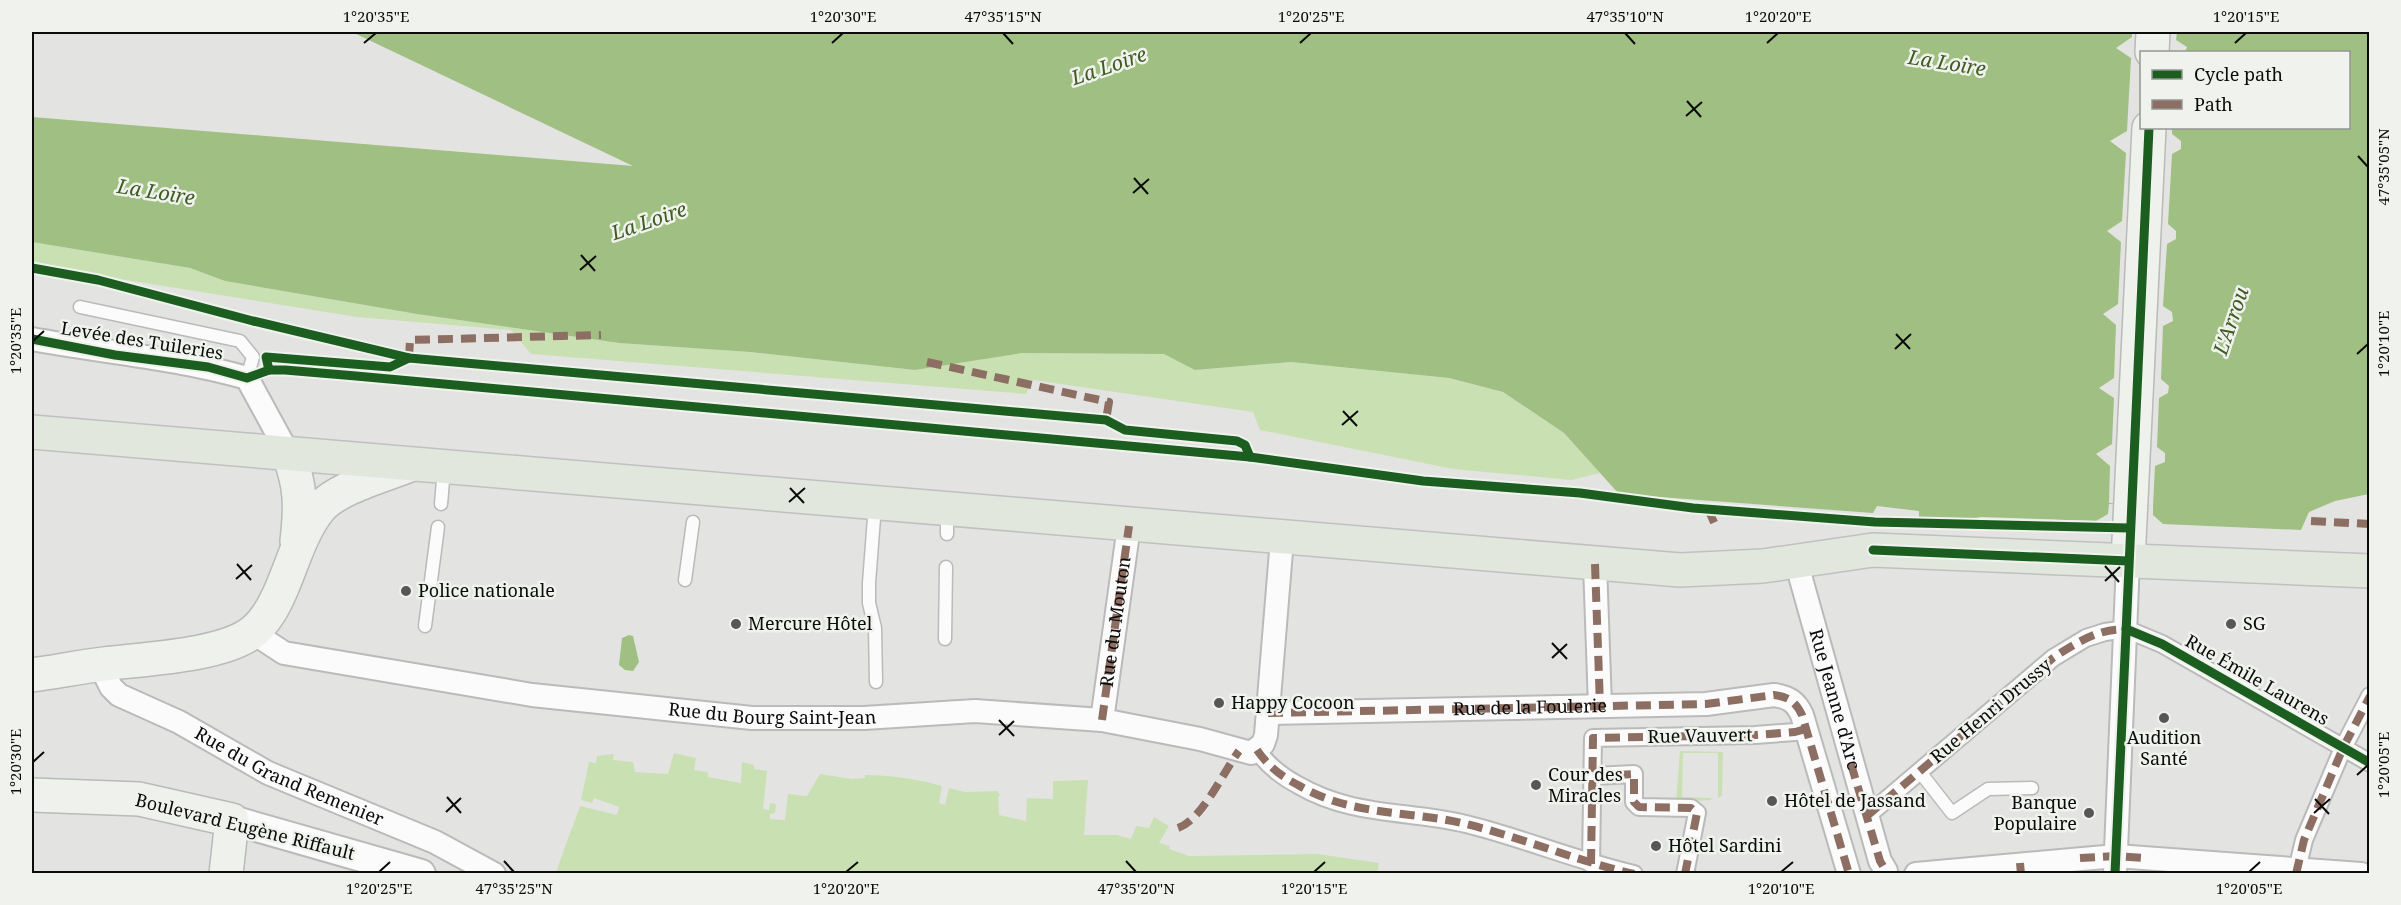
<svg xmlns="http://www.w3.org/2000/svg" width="2401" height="905" font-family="'Noto Serif',serif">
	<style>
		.green { fill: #c9e0b3 }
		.water { fill: #a0bf82; fill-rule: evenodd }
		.pier { fill: #e3e4e2 }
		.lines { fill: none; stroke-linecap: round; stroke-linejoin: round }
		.service-casing { stroke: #b9bab9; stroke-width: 15 }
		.pedestrian-casing { stroke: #b9bab9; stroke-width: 20 }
		.minor-casing { stroke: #b9bab9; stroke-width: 26 }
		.tertiary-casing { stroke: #b9bab9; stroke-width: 32 }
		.secondary-casing { stroke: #b9bab9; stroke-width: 36 }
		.primary-casing { stroke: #bfc0bf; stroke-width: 36 }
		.service { stroke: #fbfbfb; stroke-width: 12 }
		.pedestrian { stroke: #fbfbfb; stroke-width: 16 }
		.minor { stroke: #fbfbfb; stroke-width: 22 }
		.tertiary { stroke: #fbfbfb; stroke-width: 28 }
		.secondary { stroke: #eff1ec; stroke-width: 33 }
		.primary { stroke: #e2e7de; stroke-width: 33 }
		.quiet { stroke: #8d6e63; stroke-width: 8; stroke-dasharray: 15 8; stroke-linecap: butt }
		.cycleway-casing { stroke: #f0f2ee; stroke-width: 13 }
		.cycleway { stroke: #1b5e20; stroke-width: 9 }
		.ticks { fill: none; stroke: #0b0c0a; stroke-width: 2 }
		.poi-dot { fill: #575856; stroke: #f0f2ee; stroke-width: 2 }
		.labels { text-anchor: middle; stroke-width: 5; stroke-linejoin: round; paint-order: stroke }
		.street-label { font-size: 18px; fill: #0b0c0a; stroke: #f0f2ee }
		.poi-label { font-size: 18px; fill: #0b0c0a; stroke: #f0f2ee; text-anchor: start }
		.water-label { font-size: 20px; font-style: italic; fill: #405c21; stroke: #f0f2ee }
		.neatline { fill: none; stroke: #0b0c0a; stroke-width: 2 }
		.ticks-label { font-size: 15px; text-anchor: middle; fill: #0b0c0a }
	</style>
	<rect width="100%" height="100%" fill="#e3e4e2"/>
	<g class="green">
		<polygon points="32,242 190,268 225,281 417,314 619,343 750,352 915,370 1022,353 1165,354 1196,370 1291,362 1449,378 1503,392 1564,433 1600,473 1571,480 1453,469 1260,430 1253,412 1033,380 1026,394 531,354 511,330 357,317 32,265"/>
		<polygon points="1680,751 1723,752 1722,796 1718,798 1718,753 1683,753 1682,797 1710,798 1712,800 1676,802"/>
		<path d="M 674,753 L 696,758 L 694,770 L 708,772 L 708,777 L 741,783 L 742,762 L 754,765 L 754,769 L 767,771 L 763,809 L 769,810 L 770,803 L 776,804 L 775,813 L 770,814 L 770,819 L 785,820 L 788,794 L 807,796 L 820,774 L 852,779 L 865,778 L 865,775 C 891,775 917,779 942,786 L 939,803 L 945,805 L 949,788 L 965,792 L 998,791 L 1000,796 L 998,796 L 999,815 L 1026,821 L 1027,798 L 1053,799 L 1053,781 L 1088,780 L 1084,835 L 1117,835 L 1131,839 L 1136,826 L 1149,828 L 1154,817 L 1169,826 L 1159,843 L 1170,846 L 1169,849 L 1189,856 L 1318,854 L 1379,863 L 1377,874 L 556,872 L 580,806 L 617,815 L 619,807 L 594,798 L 592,803 L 581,800 L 589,762 L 596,763 L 597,756 L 614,754 L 613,760 L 633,762 L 635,772 L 668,774 Z"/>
	</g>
	<g class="water">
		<path d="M 352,32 L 2369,32 L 2369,494 L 2335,501 L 2309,512 L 2301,530 L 2163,524 L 2153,515 L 2153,506 L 2109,504 L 2108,514 L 2096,521 L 1981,517 L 1954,522 L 1919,518 L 1919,511 L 1877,506 L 1873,513 L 1619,494 L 1564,433 L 1503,392 L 1449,378 L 1291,362 L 1195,370 L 1164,354 L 1022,353 L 915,370 L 750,352 L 619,343 L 417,314 L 225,281 L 190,268 L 32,242 L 32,117 L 633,166 ZM 2142,52 L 2348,52 L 2348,128 L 2142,128 Z"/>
		<polygon points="629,635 633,636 639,662 633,671 625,670 619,665 622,638"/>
	</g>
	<polygon class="pier" points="2132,32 2177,32 2176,40 2187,47 2185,52 2142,52 2142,128 2172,128 2172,134 2181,141 2181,149 2172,154 2168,224 2176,231 2176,239 2167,244 2163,306 2172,312 2173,321 2163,326 2161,379 2169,386 2168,393 2159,398 2157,447 2165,453 2165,462 2155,466 2153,506 2109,503 2110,466 2096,454 2112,444 2114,398 2099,388 2114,378 2116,325 2103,314 2118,304 2121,242 2107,231 2122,221 2126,153 2110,141 2127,131 2131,58 2116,48 2132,37"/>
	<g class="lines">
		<defs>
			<g id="service">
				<polyline points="80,307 240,341 253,357 247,378"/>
				<polyline points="441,504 444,469"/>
				<polyline points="875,505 869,583 869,603 875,628 876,682"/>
				<polyline points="947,534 947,511"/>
				<polyline points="685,580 693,522"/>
				<polyline points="425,626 438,527"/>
				<polyline points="945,639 946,567"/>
				<polyline points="1920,772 1952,813 1988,789 2032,788"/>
			</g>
			<g id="pedestrian">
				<path d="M 1257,750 C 1268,766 1281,776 1298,785 C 1353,817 1408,810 1466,824 C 1523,838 1577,861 1634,874"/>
				<polyline points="1593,776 1634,774 1634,802 1639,807 1691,808 1697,813 1685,874"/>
				<polyline points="1867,816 2053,658 2086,638 2105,632 2126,629 2162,644 2370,763"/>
				<polyline points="1591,864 1593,738 1755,735 1795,732 1806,729"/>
				<polyline points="2296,874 2304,840 2343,748 2370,696"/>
			</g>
			<g id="minor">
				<path d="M 32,339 C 103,352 177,358 247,378 L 289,455"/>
				<path id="s1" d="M 1799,560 L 1801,579 L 1880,861 L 1886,871"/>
				<polyline points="1595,564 1600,706"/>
				<path id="s2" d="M 252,632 L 284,653 L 532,695 L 752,718 L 864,718 L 975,711 L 1102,720 L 1200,739 L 1251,753 L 1263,744 L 1266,735 L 1282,539"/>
				<path id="s3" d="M 100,665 L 111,687 L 119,695 L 179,722 L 268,773 L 435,842 L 494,874"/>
				<path id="s4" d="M 1268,713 L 1706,704 L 1774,695 C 1789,697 1796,702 1802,715 L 1849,874"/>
				<path id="s5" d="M 1102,720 L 1129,526"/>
				<polyline points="1916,874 2116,856 2361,874"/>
				<polyline points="2115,874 2128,561"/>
			</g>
			<polyline id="tertiary" points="232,820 421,874"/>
			<g id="secondary">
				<polyline points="2152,52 2153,32"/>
				<path d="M 289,455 C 301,487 301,506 297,541"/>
				<polyline points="2128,561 2149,128"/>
				<path d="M 32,675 C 55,672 79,667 104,664 C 142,659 225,656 254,631 C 287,602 290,545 320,508 C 337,488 385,475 410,465"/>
				<polyline points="32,795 139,799 232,820 226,874"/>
			</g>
			<polyline id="primary" points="32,432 1680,570 1763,566 1873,550 2370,571"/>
		</defs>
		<use href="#service" class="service-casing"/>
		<use href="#pedestrian" class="pedestrian-casing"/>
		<use href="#minor" class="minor-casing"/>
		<use href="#tertiary" class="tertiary-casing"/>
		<use href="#secondary" class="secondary-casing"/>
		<use href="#primary" class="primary-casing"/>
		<use href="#service" class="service"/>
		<use href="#pedestrian" class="pedestrian"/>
		<use href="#minor" class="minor"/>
		<use href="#tertiary" class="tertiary"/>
		<use href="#secondary" class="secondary"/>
		<use href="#primary" class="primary"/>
		<g class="quiet">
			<polyline points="409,358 410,340 601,335"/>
			<polyline points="927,362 1109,402 1106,420"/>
			<polyline points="1708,509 1716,527"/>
			<polyline points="2311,521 2370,524"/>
			<polyline points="1595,564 1600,706"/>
			<path d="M 1268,713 L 1706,704 L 1774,695 C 1789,697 1796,702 1802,715 L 1849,874"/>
			<polyline points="1102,720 1129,526"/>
			<path d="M 1257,750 C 1268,766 1281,776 1298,785 C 1353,817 1408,810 1466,824 C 1523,838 1577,861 1634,874"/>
			<polyline points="1851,764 1880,861 1886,871"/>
			<polyline points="1593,776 1634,774 1634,802 1639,807 1691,808 1697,813 1685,874"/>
			<path d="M 1867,816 L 2053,658 C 2074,644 2102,626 2129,630"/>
			<path d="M 1178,828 C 1203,819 1223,772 1239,751"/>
			<polyline points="2080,858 2116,856 2146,858"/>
			<polyline points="2020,863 2021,874"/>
			<polyline points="1591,864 1593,738 1755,735 1795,732 1806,729"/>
			<polyline points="2296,874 2304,840 2343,748 2370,696"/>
		</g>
		<defs>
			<g id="cycleway">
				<polyline points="32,268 98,280 253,321 409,358 1106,420 1125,430 1237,441 1245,445 1250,457"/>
				<polyline points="32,339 115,355 208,367 247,378 269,370 285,370 356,376 1250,457 1423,481 1580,493 1693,508 1875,522 2129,528"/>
				<polyline points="269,370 266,357 390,367 409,358"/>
				<polyline points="1873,550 2128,561"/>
				<polyline points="2126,629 2162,644 2370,763"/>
				<polyline points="2115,874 2149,128"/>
			</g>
		</defs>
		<use href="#cycleway" class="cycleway-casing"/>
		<use href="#cycleway" class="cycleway"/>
	</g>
	<path class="ticks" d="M 1003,33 L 1013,44M 1625,33 L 1635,44M 364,43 L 376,33M 832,43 L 843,33M 1300,43 L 1311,33M 1767,43 L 1778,33M 2235,43 L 2246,33M 1687,101 L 1701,117M 1686,116 L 1702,102M 2358,156 L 2368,167M 1134,178 L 1148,194M 1133,193 L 1149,179M 581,255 L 595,271M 580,270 L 596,256M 1896,334 L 1910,349M 33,341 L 44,331M 1895,349 L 1911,334M 2357,354 L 2368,344M 1343,411 L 1357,426M 1342,425 L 1358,411M 790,488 L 804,503M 789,502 L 805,488M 237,564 L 251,580M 2105,566 L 2119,582M 236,579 L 252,565M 2105,581 L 2120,567M 1552,643 L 1567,659M 1552,658 L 1567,644M 999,720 L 1014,736M 999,735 L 1014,721M 33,762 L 44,752M 2357,775 L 2368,765M 447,797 L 461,813M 2315,799 L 2329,814M 446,812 L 461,798M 2314,813 L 2330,799M 504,861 L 514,872M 1126,861 L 1136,872M 379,872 L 390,862M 846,872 L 858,862M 1314,872 L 1325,862M 1781,872 L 1793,862M 2249,872 L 2260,862"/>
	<g class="poi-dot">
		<circle cx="406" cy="591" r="6"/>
		<circle cx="736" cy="624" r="6"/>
		<circle cx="2231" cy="624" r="6"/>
		<circle cx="1219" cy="703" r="6"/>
		<circle cx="2164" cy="718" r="6"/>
		<circle cx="1536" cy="785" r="6"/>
		<circle cx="1772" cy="801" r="6"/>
		<circle cx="2089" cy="813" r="6"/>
		<circle cx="1656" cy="846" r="6"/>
	</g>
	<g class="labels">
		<g class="street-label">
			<text transform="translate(142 341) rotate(9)" y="6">Levée des Tuileries</text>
			<text dy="6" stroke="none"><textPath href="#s5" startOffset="99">Rue du Mouton</textPath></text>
			<text transform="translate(2257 680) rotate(30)" y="6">Rue Émile Laurens</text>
			<text dy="6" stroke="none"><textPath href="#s1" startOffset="144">Rue Jeanne d'Arc</textPath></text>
			<text dy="6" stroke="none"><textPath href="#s4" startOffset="262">Rue de la Foulerie</textPath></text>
			<text transform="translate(1991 711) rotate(-40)" y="6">Rue Henri Drussy</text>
			<text dy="6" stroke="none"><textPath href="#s2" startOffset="531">Rue du Bourg Saint-Jean</textPath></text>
			<text transform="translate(1700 736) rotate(-1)" y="6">Rue Vauvert</text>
			<text dy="6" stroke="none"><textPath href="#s3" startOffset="225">Rue du Grand Remenier</textPath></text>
			<text transform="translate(245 827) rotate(14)" y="6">Boulevard Eugène Riffault</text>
		</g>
		<g class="poi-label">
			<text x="418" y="597">Police nationale</text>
			<text x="748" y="630">Mercure Hôtel</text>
			<text x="2243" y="630">SG</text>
			<text x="1231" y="709">Happy Cocoon</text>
			<text x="2164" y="744" text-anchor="middle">Audition<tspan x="2164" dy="21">Santé</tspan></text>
			<text x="1548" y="781">Cour des<tspan x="1548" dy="21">Miracles</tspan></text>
			<text x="1784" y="807">Hôtel de Jassand</text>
			<text x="2077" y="809" text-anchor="end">Banque<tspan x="2077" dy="21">Populaire</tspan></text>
			<text x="1668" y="852">Hôtel Sardini</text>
		</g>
		<g class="water-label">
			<text transform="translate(1947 63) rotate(9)" y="7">La Loire</text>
			<text transform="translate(1109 66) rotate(-19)" y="7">La Loire</text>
			<text transform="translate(156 192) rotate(9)" y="7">La Loire</text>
			<text transform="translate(649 221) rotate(-19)" y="7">La Loire</text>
			<text transform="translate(2231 321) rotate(-71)" y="7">L'Arrou</text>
		</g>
	</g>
	<rect width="2401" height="905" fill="none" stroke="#f0f2ee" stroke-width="66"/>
	<rect x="2140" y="51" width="210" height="78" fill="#f0f2ee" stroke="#949693" stroke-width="1.5"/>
	<rect x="2152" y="70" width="30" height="9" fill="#1b5e20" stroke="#949693" stroke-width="1.5"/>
	<text x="2194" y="81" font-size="18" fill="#0b0c0a">Cycle path</text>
	<rect x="2152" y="100" width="30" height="9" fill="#8d6e63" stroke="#949693" stroke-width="1.5"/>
	<text x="2194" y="111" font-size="18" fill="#0b0c0a">Path</text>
	<rect x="33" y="33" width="2335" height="839" class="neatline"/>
	<g class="ticks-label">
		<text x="376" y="22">1°20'35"E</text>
		<text x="843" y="22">1°20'30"E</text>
		<text x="1003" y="22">47°35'15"N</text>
		<text x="1311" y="22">1°20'25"E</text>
		<text x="1625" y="22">47°35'10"N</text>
		<text x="1778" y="22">1°20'20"E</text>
		<text x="2246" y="22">1°20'15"E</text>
		<text transform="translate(2384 167) rotate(-90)" y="5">47°35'05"N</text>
		<text transform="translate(16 341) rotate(-90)" y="5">1°20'35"E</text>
		<text transform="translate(2384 344) rotate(-90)" y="5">1°20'10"E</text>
		<text transform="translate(16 762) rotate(-90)" y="5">1°20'30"E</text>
		<text transform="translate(2384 765) rotate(-90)" y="5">1°20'05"E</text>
		<text x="379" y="894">1°20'25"E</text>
		<text x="514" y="894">47°35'25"N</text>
		<text x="846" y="894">1°20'20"E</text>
		<text x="1136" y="894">47°35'20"N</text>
		<text x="1314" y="894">1°20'15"E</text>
		<text x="1781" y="894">1°20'10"E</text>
		<text x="2249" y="894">1°20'05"E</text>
	</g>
</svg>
